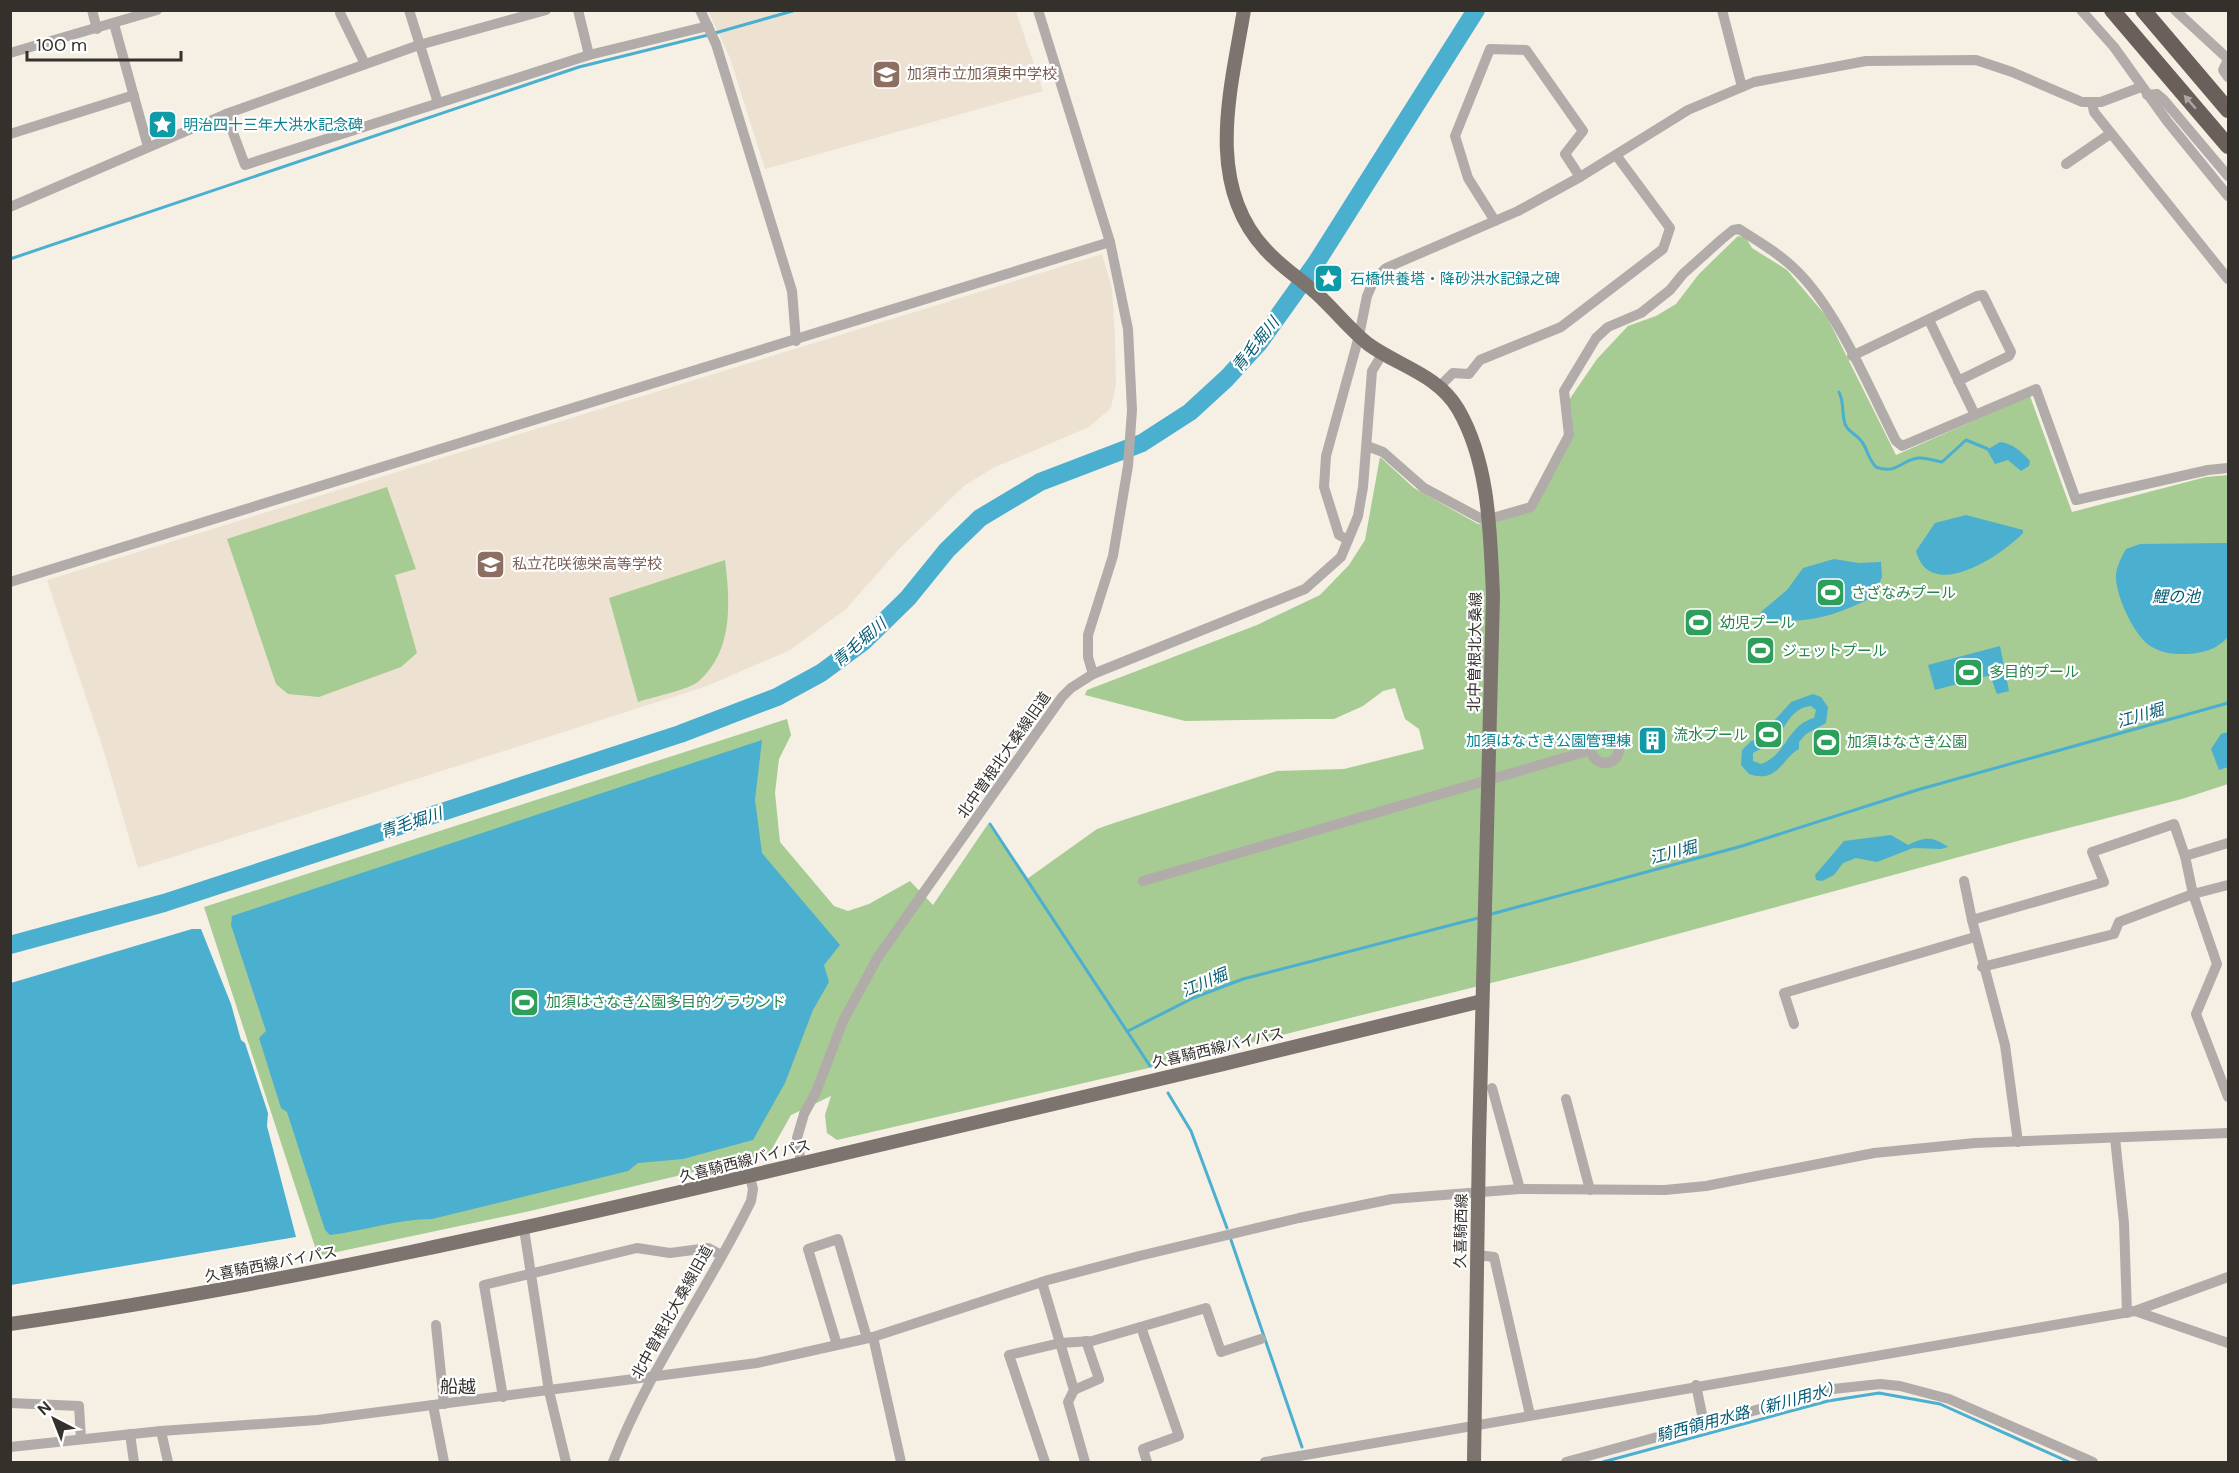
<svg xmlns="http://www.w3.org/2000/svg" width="2239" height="1473" font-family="'DM Sans','Noto Sans JP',sans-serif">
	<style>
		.built { fill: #ede2d1 }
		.green { fill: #a6cb93 }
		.water { fill: #4bafd0; fill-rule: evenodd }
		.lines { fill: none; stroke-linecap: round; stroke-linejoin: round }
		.stream { stroke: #4bafd0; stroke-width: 3 }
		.river { stroke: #4bafd0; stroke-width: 18 }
		.minor { stroke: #b1aca9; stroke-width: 10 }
		.major { stroke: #7d736f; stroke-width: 14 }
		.highway { stroke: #6a5f5a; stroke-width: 16 }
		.oneway { fill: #ada7a4 }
		.labels { text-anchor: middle; stroke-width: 4.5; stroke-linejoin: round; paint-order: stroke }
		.education-label { font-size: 15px; fill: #785e54; stroke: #fff; text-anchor: start }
		.culture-label { font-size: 15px; fill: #0d838f; stroke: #fff; text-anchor: start }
		.leisure-label { font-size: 15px; fill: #27864d; stroke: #fff; text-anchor: start }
		.street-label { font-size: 15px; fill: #34312d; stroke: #fff }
		.water-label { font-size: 16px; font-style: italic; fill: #045b72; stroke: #fff }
		.quarter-label { font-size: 18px; fill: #34312d; stroke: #fff }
	</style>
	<rect width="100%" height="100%" fill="#f6efe4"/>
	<g class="built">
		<polygon points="708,11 1016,11 1043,91 765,169 730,58"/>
		<polygon points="1102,254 1112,289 1115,339 1116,384 1111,408 1089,427 993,468 964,486 899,549 845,610 790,650 707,686 138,868 102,745 47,580"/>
	</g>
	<g class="green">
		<polygon points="1738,236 1746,238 1752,248 1787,270 1827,317 1896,455 2030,396 2072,512 2206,477 2228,475 2228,784 2182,799 2025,839 1571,963 1153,1067 837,1140 827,1133 825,1115 831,1096 791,1115 769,1154 530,1211 318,1256 204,907 787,719 791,735 779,759 775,793 780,842 834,906 848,911 869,904 910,881 933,905 988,824 1027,879 1097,829 1114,823 1277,771 1344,769 1424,749 1419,729 1405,719 1395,688 1383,691 1363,706 1334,719 1304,719 1185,721 1085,695 1087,690 1257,625 1320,595 1349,565 1365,540 1380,457 1414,488 1478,524 1533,510 1573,437 1569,400 1597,359 1628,326 1656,316 1676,304 1699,274"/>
		<polygon points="387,487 416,569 395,575 417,653 401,667 319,697 288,694 276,684 227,539"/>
		<path d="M 725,560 C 730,601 734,650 699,681 C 689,690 652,697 638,702 L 609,598 Z"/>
	</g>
	<g class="water">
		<path d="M 2000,442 C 2012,443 2022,452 2030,461 L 2029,466 L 2021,471 L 2008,460 L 1995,464 L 1987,450 Z"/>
		<path d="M 1966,515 L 2023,530 L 2023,533 C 2002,555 1930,604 1916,551 L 1935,523 Z"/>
		<path d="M 2228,543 L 2228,637 C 2217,649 2204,653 2188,654 C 2174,654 2164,654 2152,647 C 2135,638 2117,598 2116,579 C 2115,569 2121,558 2126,549 L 2140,544 Z"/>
		<path d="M 1834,559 L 1859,563 L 1881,562 L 1882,577 L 1874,596 C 1836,617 1800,626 1757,618 L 1762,611 L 1787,590 L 1803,568 Z"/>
		<polygon points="1694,613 1703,613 1712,624 1692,635 1686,625"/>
		<polygon points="2000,646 2009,691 1997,694 1991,678 1987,676 1935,690 1928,665"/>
		<path d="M 1813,694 L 1821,697 L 1828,707 L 1826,723 L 1806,734 L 1799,742 L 1799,749 C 1782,758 1778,784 1749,774 L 1741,765 L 1742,750 L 1751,741 L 1758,739 L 1770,721 L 1773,722 L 1791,702 ZM 1811,706 L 1816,710 L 1814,718 C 1787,725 1787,755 1761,764 L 1753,761 L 1753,753 C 1760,749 1768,747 1774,741 C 1786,728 1790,708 1811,706 Z"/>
		<polygon points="2228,732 2228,767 2219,770 2211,749 2221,734"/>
		<path d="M 762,740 L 755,800 L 762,853 L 840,945 L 824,965 L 829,982 L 813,1010 L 785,1083 L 753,1140 L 683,1159 L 638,1163 L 628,1171 L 432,1219 C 397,1219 364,1231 330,1235 L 325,1230 L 287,1112 L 281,1108 L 259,1038 L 266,1031 L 231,925 L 232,916 Z"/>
		<path d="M 1891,835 L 1908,845 C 1925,837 1932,836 1948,847 L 1941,849 L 1913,848 L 1877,862 L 1856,858 L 1843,863 L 1834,875 L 1822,881 L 1816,880 L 1815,875 L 1844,841 Z"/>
		<polygon points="192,929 201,929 231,1004 241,1040 245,1043 268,1113 267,1126 296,1237 11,1285 11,983"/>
	</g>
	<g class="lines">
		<g class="stream">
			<polyline points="715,33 796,10"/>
			<polyline points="10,259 579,67 708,35"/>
			<path d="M 1839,392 C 1844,403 1842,410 1844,420 C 1845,431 1857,434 1862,442 C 1868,450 1868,459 1876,467 C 1897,475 1901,460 1918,458 C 1926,457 1934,461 1942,462 L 1966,440 L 1988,449"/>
			<polyline points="990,824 1150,1066"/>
			<polyline points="1488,915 1742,846 1917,790 2228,703"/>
			<polyline points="1128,1031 1193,998 1243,979 1482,917"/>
			<polyline points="1168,1093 1191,1131 1227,1228"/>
			<polyline points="1231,1240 1302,1447"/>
			<polyline points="1603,1462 1828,1401 1879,1393 1940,1404 2069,1462"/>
		</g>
		<polyline class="river" points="10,945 164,903 680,734 777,697 821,673 863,642 908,598 947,550 980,518 1040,482 1142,443 1190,412 1227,378 1259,343 1316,263 1476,10"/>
		<g class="minor">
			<polyline points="92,10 97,29"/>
			<polyline points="409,10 438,103"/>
			<polyline points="578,10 589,55"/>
			<polyline points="700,10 716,44 792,291 796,341"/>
			<polyline points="1038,10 1110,242 1128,329 1132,410 1128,466 1113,556 1088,635 1088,657 1093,674"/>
			<polyline points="1722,10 1742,87"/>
			<polyline points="2081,10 2114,47 2167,121 2228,196"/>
			<polyline points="2175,10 2228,59"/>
			<polyline points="340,13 365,64"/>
			<polyline points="114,24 148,147"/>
			<polyline points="10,53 157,10"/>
			<polyline points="2228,60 2223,70 2228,77"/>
			<polyline points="2147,95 2157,94 2163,99 2228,176"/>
			<polyline points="2092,103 2094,112 2228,279"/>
			<polyline points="226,114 245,165 589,55 708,26"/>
			<polyline points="10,134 134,95"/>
			<polyline points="2066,164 2110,134"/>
			<polyline points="10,207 226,114 419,45 546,10"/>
			<polyline points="1495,221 1468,178 1455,136 1490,49 1526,50 1583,131 1565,154 1580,177"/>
			<polyline points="1929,320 1975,415"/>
			<polyline points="1852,356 1977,296 1983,295 2011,352 2009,356 1958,381"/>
			<polyline points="1439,387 1453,373 1469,374 1480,360 1561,327 1663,249 1670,228 1616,155"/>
			<path d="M 1367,446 L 1383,452 L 1424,488 L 1480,518 L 1489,519 L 1531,507 L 1569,435 L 1564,391 L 1596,338 L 1608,327 L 1641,313 L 1670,290 L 1683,274 L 1722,239 L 1733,230 L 1739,229 C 1758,241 1780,254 1796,270 C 1838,311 1869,388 1896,441 L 1902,446 L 2036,389 L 2076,500 L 2208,470 L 2228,468"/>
			<polyline points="1348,540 1339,535 1324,487 1326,456 1359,336 1367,296 1374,280 1386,268 1518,211 1580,177 1688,110 1754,82 1866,61 1976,60 2012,72 2082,102 2101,102 2141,87"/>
			<polyline points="10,582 1110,242"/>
			<circle cx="1605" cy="749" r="14"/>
			<polyline points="2228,843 2185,856 2193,894 2217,964 2196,1014 2228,1097"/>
			<polyline points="1143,881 1591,750"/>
			<polyline points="1964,881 1972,920"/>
			<polyline points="1982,967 2114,934 2119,922 2193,894 2228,885"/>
			<polyline points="1794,1024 1784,993 1975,937"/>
			<polyline points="1492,1088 1520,1189"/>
			<polyline points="1566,1099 1590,1190"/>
			<polyline points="2115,1138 2124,1223 2127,1313"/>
			<polyline points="2018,1142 2005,1045 1972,920 2104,882 2092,852 2174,824 2185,856"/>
			<polyline points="801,1164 797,1138 804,1114 816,1092 843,1021 878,957 1062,697 1071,688 1093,674 1305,589 1341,557 1358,516 1363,487 1372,371 1383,353"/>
			<polyline points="524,1229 549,1391 566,1462"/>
			<polyline points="1477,1255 1494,1257 1530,1415"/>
			<polyline points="1042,1282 1074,1390 1068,1402 1085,1462"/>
			<polyline points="2135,1311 2228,1343"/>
			<polyline points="436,1325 444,1404"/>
			<polyline points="1141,1327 1179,1436 1143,1449 1147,1462"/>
			<polyline points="873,1337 901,1462"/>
			<polyline points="837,1345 808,1249 838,1239 867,1338"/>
			<polyline points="1696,1385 1704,1424"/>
			<polyline points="1074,1390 1099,1379 1086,1341"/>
			<polyline points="503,1397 484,1285 637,1248 670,1253 708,1248 721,1255"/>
			<polyline points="10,1403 79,1406 81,1439"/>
			<polyline points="433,1405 444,1462"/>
			<polyline points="161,1431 168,1462"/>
			<polyline points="130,1434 134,1462"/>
			<polyline points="10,1447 161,1431 317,1420 757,1363 873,1337 1048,1280 1139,1256 1299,1218 1392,1199 1520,1189 1665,1190 1706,1186 1874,1153 1975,1143 2228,1133"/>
			<path d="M 613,1462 C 648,1370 708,1290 751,1201 L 753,1189 L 750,1177"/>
			<polyline points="1045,1462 1009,1355 1060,1343 1092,1341 1206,1308 1221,1352 1261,1339"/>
			<polyline points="1265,1462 2135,1311 2228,1277"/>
			<polyline points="1566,1462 1833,1389 1880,1384 1900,1386 1949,1399 2093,1462"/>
		</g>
		<g class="major">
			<path d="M 1244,10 C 1231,89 1204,183 1265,249 C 1280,266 1299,278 1316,293 C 1334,309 1349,329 1368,344 C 1398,366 1437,374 1458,409 C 1490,464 1490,534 1493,595 L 1479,1141 L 1474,1462"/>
			<path d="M 10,1324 C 281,1285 546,1224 812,1161 C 1036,1109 1259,1056 1482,1001"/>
		</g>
		<g class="highway">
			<polyline points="2112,10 2228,146"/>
			<polyline points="2143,10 2228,110"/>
		</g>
	</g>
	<defs><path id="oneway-solid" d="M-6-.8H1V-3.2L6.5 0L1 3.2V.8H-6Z" transform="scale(1.5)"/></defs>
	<use class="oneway" href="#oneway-solid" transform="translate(2190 102) rotate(-131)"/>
	<defs>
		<symbol id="school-square" viewBox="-11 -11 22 22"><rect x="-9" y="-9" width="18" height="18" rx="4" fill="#8d6e63" stroke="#fff"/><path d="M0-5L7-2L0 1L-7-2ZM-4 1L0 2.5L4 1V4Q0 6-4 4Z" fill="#fff"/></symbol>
		<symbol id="sight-square" viewBox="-11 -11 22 22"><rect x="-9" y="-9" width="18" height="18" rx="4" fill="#0f9aa8" stroke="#fff"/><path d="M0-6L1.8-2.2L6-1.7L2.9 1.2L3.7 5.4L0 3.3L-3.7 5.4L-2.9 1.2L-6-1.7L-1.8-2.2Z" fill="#fff"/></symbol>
		<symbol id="stadium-square" viewBox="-11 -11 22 22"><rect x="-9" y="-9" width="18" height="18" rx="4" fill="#2e9e5b" stroke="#fff"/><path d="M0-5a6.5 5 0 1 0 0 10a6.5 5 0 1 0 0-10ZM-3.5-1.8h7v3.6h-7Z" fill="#fff"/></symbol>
		<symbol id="building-square" viewBox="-11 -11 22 22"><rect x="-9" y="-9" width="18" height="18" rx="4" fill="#0f9aa8" stroke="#fff"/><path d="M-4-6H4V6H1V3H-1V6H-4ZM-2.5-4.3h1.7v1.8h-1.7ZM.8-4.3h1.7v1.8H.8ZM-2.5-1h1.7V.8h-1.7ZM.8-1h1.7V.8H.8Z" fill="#fff"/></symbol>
	</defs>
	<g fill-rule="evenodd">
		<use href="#school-square" x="870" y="58" width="33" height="33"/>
		<use href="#sight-square" x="146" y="108" width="33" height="33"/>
		<use href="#sight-square" x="1312" y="262" width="33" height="33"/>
		<use href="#school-square" x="474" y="548" width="33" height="33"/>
		<use href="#stadium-square" x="1814" y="576" width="33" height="33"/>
		<use href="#stadium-square" x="1682" y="606" width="33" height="33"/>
		<use href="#stadium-square" x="1744" y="634" width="33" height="33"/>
		<use href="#stadium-square" x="1952" y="656" width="33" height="33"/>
		<use href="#stadium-square" x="1752" y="718" width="33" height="33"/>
		<use href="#building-square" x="1636" y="724" width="33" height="33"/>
		<use href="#stadium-square" x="1810" y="726" width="33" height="33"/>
		<use href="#stadium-square" x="508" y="986" width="33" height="33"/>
	</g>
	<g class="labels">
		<g class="education-label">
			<text x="907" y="79">加須市立加須東中学校</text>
			<text x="512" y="569">私立花咲徳栄高等学校</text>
		</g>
		<g class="culture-label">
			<text x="183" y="130">明治四十三年大洪水記念碑</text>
			<text x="1350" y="284">石橋供養塔・降砂洪水記録之碑</text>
			<text x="1631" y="746" text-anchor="end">加須はなさき公園管理棟</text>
		</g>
		<g class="leisure-label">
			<text x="1851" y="598">さざなみプール</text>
			<text x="1720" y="628">幼児プール</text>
			<text x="1782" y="656">ジェットプール</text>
			<text x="1989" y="677">多目的プール</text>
			<text x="1748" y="740" text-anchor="end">流水プール</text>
			<text x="1847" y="747">加須はなさき公園</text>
			<text x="546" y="1007">加須はさなき公園多目的グラウンド</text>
		</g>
		<g class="street-label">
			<text transform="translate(1475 652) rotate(-89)" y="5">北中曽根北大桑線</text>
			<text transform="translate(1004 755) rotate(-55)" y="5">北中曽根北大桑線旧道</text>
			<text transform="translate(1218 1048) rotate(-13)" y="5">久喜騎西線バイパス</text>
			<text transform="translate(745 1161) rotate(-14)" y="5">久喜騎西線バイパス</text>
			<text transform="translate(1461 1231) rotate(-89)" y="5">久喜騎西線</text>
			<text transform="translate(271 1264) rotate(-11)" y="5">久喜騎西線バイパス</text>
			<text transform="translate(672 1312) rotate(-61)" y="5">北中曽根北大桑線旧道</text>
		</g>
		<g class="water-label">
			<text transform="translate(1255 344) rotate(-51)" y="6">青毛堀川</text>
			<text x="2176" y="602">鯉の池</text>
			<text transform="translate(859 642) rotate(-40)" y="6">青毛堀川</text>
			<text transform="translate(2140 715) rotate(-16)" y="6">江川堀</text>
			<text transform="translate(411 822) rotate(-18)" y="6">青毛堀川</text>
			<text transform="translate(1673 852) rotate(-15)" y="6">江川堀</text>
			<text transform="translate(1204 982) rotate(-23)" y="6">江川堀</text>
			<text transform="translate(1749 1411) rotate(-15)" y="6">騎西領用水路（新川用水）</text>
		</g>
		<g class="quarter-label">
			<text x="458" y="1393">船越</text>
		</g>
	</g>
	<rect width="2239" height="1473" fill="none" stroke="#34312d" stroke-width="24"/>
	<g transform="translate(54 1419) rotate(318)" stroke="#ffffff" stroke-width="4.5" paint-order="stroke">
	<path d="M0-4.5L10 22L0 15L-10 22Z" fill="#34312d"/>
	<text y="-9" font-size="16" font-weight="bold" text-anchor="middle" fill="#34312d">N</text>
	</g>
	<path d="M27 51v9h154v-9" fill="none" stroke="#34312d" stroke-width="3"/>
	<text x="36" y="51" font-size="18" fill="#34312d" stroke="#ffffff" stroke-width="4.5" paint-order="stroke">100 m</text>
</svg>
